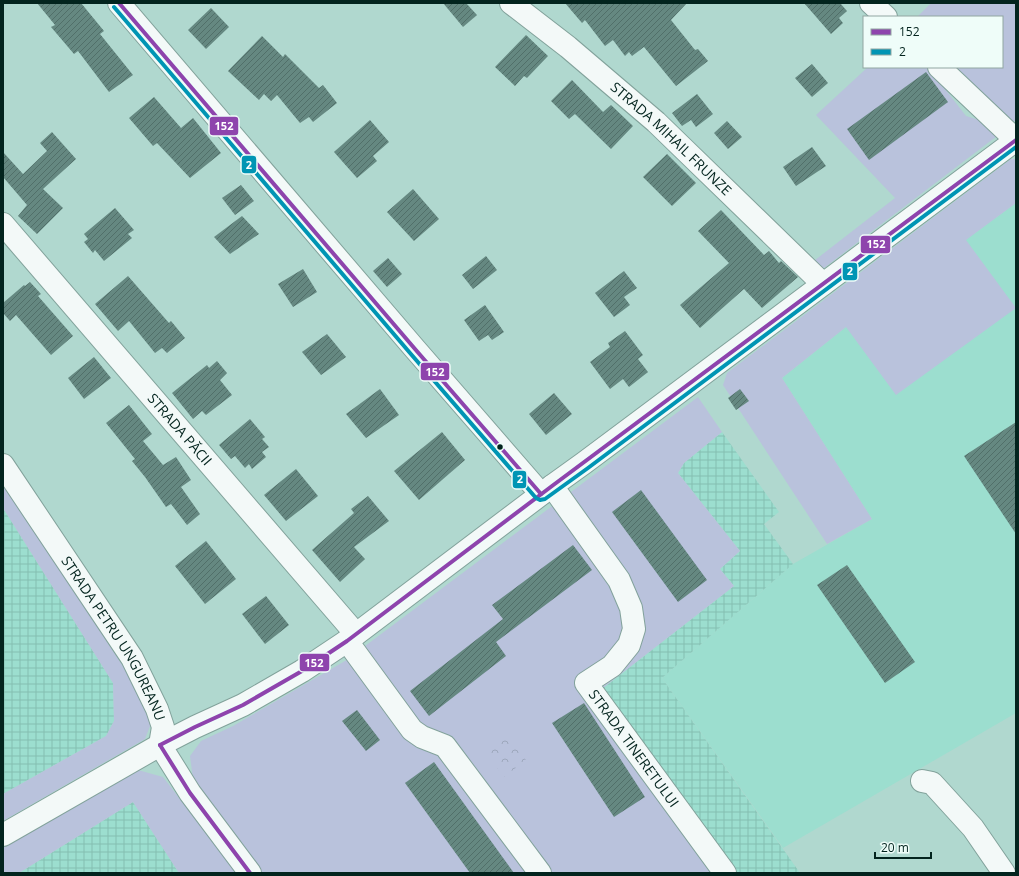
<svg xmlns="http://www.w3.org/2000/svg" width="1019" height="876" font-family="'Open Sans',sans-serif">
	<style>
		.built { fill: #9cdecf }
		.industrial { fill: url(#industrial-grid) }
		.green { fill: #b9c2dc }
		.park { fill: url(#park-crowns) }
		.building { fill: url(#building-hatch) }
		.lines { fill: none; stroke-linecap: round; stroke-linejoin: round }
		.minor-casing { stroke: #82a29b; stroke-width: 24 }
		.minor { stroke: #f3f9f8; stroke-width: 22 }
		.bus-1-casing { stroke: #effdf9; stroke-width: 7 }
		.bus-2-casing { stroke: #effdf9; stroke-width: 7 }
		.bus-1 { stroke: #8e44ad; stroke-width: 4 }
		.bus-2 { stroke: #0095b4; stroke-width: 4 }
		.bus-dot { fill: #03241e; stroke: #effdf9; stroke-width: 1.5 }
		.labels { text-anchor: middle; stroke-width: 4; stroke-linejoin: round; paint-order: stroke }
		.street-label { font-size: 14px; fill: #03241e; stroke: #effdf9 }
		.line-badge { stroke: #effdf9; stroke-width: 1.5 }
		.badge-label { font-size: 11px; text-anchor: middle; font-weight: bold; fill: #fff }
	</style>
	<defs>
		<pattern id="industrial-grid" width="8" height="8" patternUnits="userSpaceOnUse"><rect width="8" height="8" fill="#9cdecf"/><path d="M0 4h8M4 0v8" fill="none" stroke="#85beb1"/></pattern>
		<pattern id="park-crowns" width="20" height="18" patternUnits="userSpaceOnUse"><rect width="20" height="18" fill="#b9c2dc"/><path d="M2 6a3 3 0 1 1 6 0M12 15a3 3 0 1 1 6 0" fill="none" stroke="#9da7bc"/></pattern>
		<pattern id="building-hatch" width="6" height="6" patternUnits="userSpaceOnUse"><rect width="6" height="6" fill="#658881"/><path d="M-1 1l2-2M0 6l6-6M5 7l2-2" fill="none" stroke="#516f69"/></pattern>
	</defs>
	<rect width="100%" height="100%" fill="#b0d8cf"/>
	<polygon class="built" points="1016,203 1016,713 783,848 662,678 793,564 872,519 782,378 846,327"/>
	<g class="industrial">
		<polygon points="722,432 779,512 764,524 793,564 662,678 800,873 733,873 603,688 734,586 720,569 740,551 678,473 684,463"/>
		<polygon points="3,508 113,683 114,721 106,736 3,794"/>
		<polygon points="133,802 179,873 19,873"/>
	</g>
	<g class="green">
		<polygon points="931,3 1016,3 1016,121 1008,121 951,67 1002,67 1002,17 917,17"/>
		<polygon points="868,67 927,67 931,71 966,116 986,122 997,136 824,268 810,264 895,198 816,115"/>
		<polygon points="1011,159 1016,159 1016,203 966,240 1016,308 896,395 846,327 782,378 872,519 827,544 723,385 727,373"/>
		<polygon points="698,397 722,432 684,463 678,473 740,551 720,569 734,586 603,688 733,873 261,873 216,813 193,779 190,756 201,741 233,726 345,661"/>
		<polygon points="3,482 149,706 152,721 145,739 3,821 3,794 106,736 114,721 113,683 3,508"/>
		<polygon points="138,770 163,777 237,873 179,873 133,802 19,873 3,873 3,848"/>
	</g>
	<polygon class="park" points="508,736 526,760 504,777 485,752"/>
	<g class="building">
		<polygon points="37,3 81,3 104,31 100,34 133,75 109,92 78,51 74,54 51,27 55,25"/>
		<polygon points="443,3 466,3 477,15 463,27"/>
		<polygon points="565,3 687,3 671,20 695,50 698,49 708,61 676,86 644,47 632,56 629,52 625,56 613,40 605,46 585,20 582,23"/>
		<polygon points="804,3 840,3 847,11 839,18 843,23 831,34"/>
		<polygon points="211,8 229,27 206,49 188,30"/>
		<polygon points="526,35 548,56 527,78 524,76 515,86 495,67"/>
		<polygon points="262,36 283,57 285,54 319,88 323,85 337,103 313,122 309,117 300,123 277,95 271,101 264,94 259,100 228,71"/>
		<polygon points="812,64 828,83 812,97 795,78"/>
		<polygon points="926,72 948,102 869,160 847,129"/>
		<polygon points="572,80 603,112 611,105 633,126 611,149 575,114 569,119 551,101"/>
		<polygon points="697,94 713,114 696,127 691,120 682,126 672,113"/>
		<polygon points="154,97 181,128 193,118 221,153 190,178 157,143 153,146 129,118"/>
		<polygon points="370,120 389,142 373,156 377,161 357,178 334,152"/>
		<polygon points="727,121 742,137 728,149 714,133"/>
		<polygon points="52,132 76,159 43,189 63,208 37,234 18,216 27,205 3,177 3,152 23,174 47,151 40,143"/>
		<polygon points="812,147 826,166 796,186 783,167"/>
		<polygon points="667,154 696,183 672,206 643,177"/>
		<polygon points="241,185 254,201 235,215 222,198"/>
		<polygon points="413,189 439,219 414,241 387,212"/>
		<polygon points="115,208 134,230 128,234 132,238 104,261 95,250 93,253 84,242 88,239 84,234"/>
		<polygon points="721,210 764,255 769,251 779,263 781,261 798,277 762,308 744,289 700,328 680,305 729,263 698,231"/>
		<polygon points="242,216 259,234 230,254 214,237"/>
		<polygon points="486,256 497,270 473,289 462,275"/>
		<polygon points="388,258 402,274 387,287 373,271"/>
		<polygon points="303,269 317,292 293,307 278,284"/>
		<polygon points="624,271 637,288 624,297 630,305 614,317 595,293"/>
		<polygon points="128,276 169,323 171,321 185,338 167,353 162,348 155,353 129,321 118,331 95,304"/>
		<polygon points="30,282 41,294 38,296 73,336 51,355 16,315 10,321 3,313 3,303 24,285 25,286"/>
		<polygon points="485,305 504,332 492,340 488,335 479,341 464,320"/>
		<polygon points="625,331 643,355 638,359 648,372 629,387 623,379 610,389 590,362 610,347 608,343"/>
		<polygon points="327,334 346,357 321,375 302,352"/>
		<polygon points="94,357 111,378 84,399 68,378"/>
		<polygon points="217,361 227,373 220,380 232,395 206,415 202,411 193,419 172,393 207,365 209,368"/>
		<polygon points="380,389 399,415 366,438 346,414"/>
		<polygon points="740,389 749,401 736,410 728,398"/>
		<polygon points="554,393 572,414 546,435 529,414"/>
		<polygon points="129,405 152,434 143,441 163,465 176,457 191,480 181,487 200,514 187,525 171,504 166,507 145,477 132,461 135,459 106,423"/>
		<polygon points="250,419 265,437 262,439 269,447 262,452 266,457 252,469 249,464 245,468 235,456 231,459 219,445"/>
		<polygon points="1016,422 1016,534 964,456"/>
		<polygon points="442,432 465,460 419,500 394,471"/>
		<polygon points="296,469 318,496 286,521 264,495"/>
		<polygon points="641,490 707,580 678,602 612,512"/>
		<polygon points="368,496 389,521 354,547 365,559 340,582 312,550 354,513 351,509"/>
		<polygon points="206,541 236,579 205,604 175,566"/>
		<polygon points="573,545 592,570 496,642 506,656 429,716 410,691 503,619 492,605"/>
		<polygon points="847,565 915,662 885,683 817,585"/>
		<polygon points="266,596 289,625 265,644 242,614"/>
		<polygon points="584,703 645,797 614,817 552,723"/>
		<polygon points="357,710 380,740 366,751 342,721"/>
		<polygon points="434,762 514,873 470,873 405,783"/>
	</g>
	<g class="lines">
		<defs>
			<g id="minor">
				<polyline points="119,3 415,349 541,494"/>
				<path id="s1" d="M 511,3 L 568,47 L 656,122 L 823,284"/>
				<polyline points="871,3 886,17"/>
				<polyline points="939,67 1016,140"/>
				<path id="s2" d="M 3,224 L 356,634"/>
				<path id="s3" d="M 3,465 L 132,658 L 157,709 L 163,727 L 160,745 L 190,793 L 250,873"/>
				<path id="s4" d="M 552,486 L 619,580 L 631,608 L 634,629 L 629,645 L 612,666 L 586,683 L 725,873"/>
				<polyline points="347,641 412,730 422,737 445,746 540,873"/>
				<polyline points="922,781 932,783 973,828 1004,873"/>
				<polyline points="3,835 160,745 195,727 243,705 302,671 347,641 552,486 584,463 1016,140"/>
			</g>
		</defs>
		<use href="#minor" class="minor-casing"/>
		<use href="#minor" class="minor"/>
		<defs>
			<g id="bus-1">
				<polyline points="119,3 415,349 541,494"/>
				<polyline points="160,745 195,727 243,705 302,671 347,641 552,486 1016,140"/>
				<polyline points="160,745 190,793 250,873"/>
			</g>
			<polyline id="bus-2" points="114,7 410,353 536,498 540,500 545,499 588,468 1016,147"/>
		</defs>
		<use href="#bus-1" class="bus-1-casing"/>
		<use href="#bus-2" class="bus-2-casing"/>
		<use href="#bus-1" class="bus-1"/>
		<use href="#bus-2" class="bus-2"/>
	</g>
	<circle class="bus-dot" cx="500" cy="447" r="3.5"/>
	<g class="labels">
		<g class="street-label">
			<text dy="5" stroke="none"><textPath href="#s1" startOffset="210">STRADA MIHAIL FRUNZE</textPath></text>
			<text dy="5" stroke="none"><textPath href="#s2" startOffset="271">STRADA PĂCII</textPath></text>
			<text dy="5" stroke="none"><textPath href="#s3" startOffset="206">STRADA PETRU UNGUREANU</textPath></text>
			<text dy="5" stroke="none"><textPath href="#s4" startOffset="323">STRADA TINERETULUI</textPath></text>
		</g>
	</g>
	<g class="line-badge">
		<rect x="209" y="116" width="30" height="20" rx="4" fill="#8e44ad"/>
		<rect x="241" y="155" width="16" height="19" rx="4" fill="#0095b4"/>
		<rect x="860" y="235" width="31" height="19" rx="4" fill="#8e44ad"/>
		<rect x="842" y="262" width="16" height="19" rx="4" fill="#0095b4"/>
		<rect x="420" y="362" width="30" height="19" rx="4" fill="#8e44ad"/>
		<rect x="512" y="470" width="15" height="19" rx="4" fill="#0095b4"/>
		<rect x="299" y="653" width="31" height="19" rx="4" fill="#8e44ad"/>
	</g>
	<g class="badge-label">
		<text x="224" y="130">152</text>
		<text x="249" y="169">2</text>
		<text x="876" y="248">152</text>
		<text x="850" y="275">2</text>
		<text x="435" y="376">152</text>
		<text x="520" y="483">2</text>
		<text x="314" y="667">152</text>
	</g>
	<rect width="1019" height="876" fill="none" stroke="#03241e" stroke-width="8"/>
	<rect x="863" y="16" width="140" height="52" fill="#effdf9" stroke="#91a6a1"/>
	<rect x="871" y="29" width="20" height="6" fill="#8e44ad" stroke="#91a6a1"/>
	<text x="899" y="36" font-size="12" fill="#03241e">152</text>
	<rect x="871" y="49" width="20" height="6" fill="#0095b4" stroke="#91a6a1"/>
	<text x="899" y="56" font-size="12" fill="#03241e">2</text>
	<path d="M875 852v6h56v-6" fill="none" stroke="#03241e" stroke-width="2"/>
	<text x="881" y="852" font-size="12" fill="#03241e" stroke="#effdf9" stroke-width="3" paint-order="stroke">20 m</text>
</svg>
